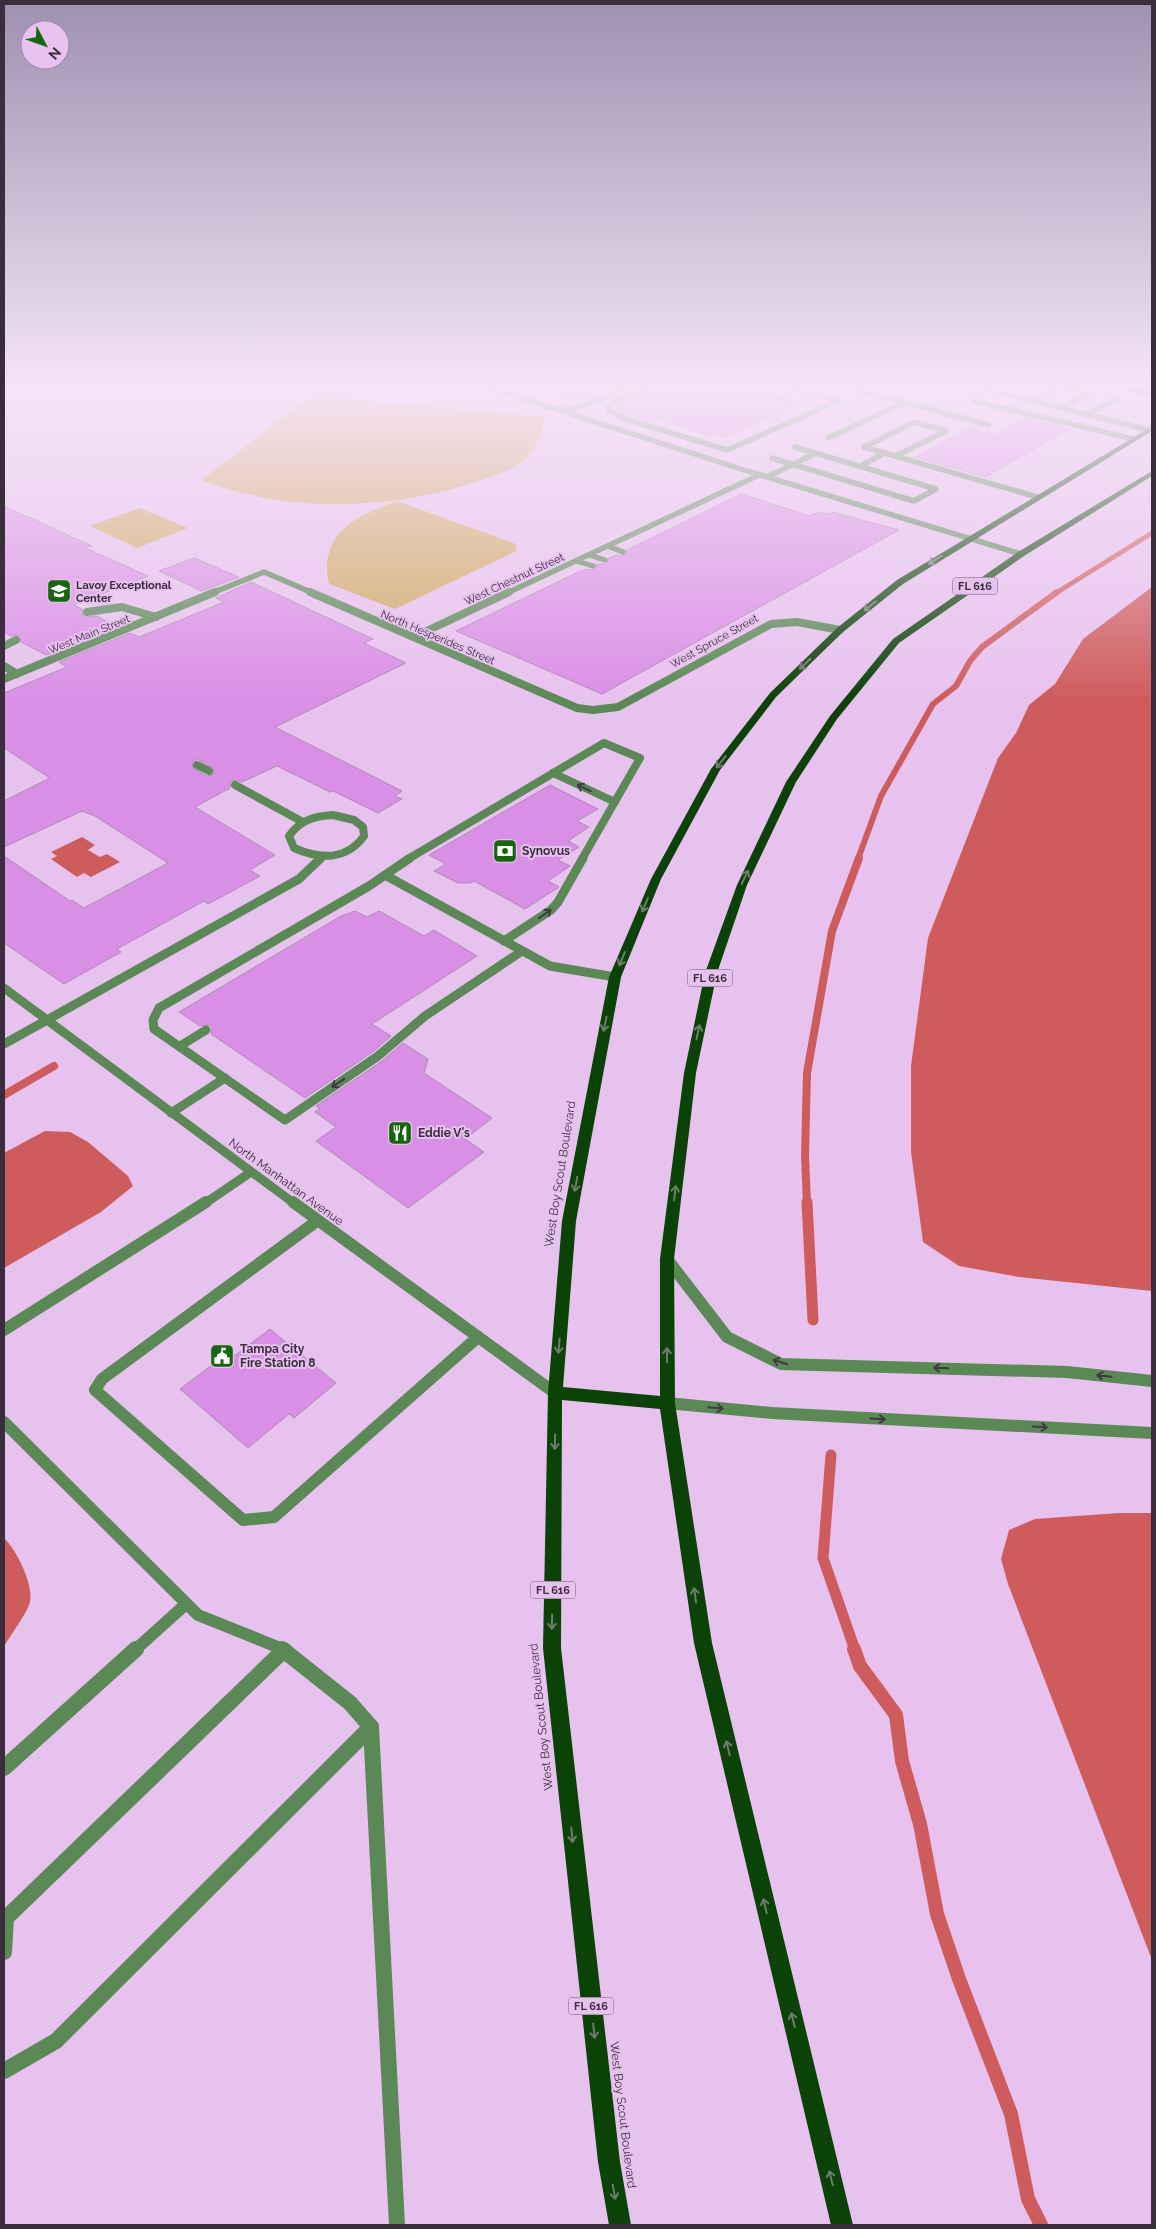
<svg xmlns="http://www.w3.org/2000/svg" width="1156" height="2229" font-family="Raleway,sans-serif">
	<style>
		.green { fill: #d0a95e }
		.water { fill: #cf5c5d }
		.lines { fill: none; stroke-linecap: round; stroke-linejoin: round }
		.stream-far4 { stroke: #cf5c5d; stroke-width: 5 }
		.stream-far3 { stroke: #cf5c5d; stroke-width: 6 }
		.stream-far2 { stroke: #cf5c5d; stroke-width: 8 }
		.stream-far1 { stroke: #cf5c5d; stroke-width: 11 }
		.stream { stroke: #cf5c5d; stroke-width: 14 }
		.building { fill: #da8fe6; stroke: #af8ab4; fill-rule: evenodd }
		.service-far4 { stroke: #5a8955; stroke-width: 5.5 }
		.service-far3 { stroke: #5a8955; stroke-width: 8 }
		.service-far2 { stroke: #5a8955; stroke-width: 9 }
		.service-far1 { stroke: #5a8955; stroke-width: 12 }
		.service { stroke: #5a8955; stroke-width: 16 }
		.minor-far3 { stroke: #5a8955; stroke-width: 5.5 }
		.minor-far2 { stroke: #5a8955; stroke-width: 8 }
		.minor-far1 { stroke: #5a8955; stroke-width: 9 }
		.minor { stroke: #5a8955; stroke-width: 12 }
		.secondary { stroke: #14640c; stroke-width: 5.5 }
		.primary { fill: #0b4306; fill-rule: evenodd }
		.oneway { stroke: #6e7c6e }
		.oneway2 { stroke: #403b41 }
		.labels { text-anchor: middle; stroke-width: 4; stroke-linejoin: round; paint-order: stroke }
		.far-street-label { font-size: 11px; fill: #3b2d3e; stroke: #e8c2ee }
		.far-poi-label { font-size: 11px; font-weight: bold; fill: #3b2d3e; stroke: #e8c2ee; text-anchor: start }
		.shield { fill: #e8c2ee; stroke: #6f5a73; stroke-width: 1 }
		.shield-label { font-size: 11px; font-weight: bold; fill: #3b2d3e }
		.poi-label { font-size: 12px; font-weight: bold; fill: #3b2d3e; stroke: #e8c2ee; text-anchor: start }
		.street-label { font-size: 12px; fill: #3b2d3e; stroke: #e8c2ee }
	</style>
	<rect width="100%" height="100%" fill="#e8c2ee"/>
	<g class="green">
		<path d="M 329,397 L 546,417 C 542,430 539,444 529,455 C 518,469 496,475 479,481 C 393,510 287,514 202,480 L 304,401 Z"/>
		<path d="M 397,501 L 516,544 L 516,551 L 395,609 L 329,584 C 318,533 356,516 397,501 Z"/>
		<polygon points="140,508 188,528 137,548 90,526"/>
	</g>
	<g class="water">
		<polygon points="1152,587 1152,1291 1019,1277 959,1266 923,1242 911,1152 911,1066 928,938 998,758 1016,733 1029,705 1055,684 1083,639"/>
		<polygon points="82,837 95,845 88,850 100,857 107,854 120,862 91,877 84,873 77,877 51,859 57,856 51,852"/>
		<polygon points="45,1131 70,1132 88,1142 128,1176 133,1186 101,1212 4,1268 4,1153"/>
		<polygon points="1119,1513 1152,1513 1152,1960 1008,1584 1001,1559 1009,1530 1035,1519"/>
		<path d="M 4,1538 C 16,1549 34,1585 30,1602 C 27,1614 10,1635 4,1647 Z"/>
	</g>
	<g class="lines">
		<polyline class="stream-far4" points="1056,593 1152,533"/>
		<polyline class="stream-far3" points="858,859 881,796 933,704 956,686 970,661 982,647 1057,592"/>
		<g class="stream-far2">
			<polyline points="4,1095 54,1066"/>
			<polyline points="807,1204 805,1155 807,1073 832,931 859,858"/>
		</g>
		<g class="stream-far1">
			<polyline points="807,1202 813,1320"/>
			<polyline points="831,1455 823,1558 855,1650"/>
		</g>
		<polyline class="stream" points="854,1649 860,1666 896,1715 902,1761 920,1824 937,1914 959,1979 1011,2114 1028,2199 1041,2225"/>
	</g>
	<g class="building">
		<polygon points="564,388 616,388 585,400 563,393"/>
		<polygon points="653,388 748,388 802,403 725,437 714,433 708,435 657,418 649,421 615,408 650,392"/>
		<polygon points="1026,418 1069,429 985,477 915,457 969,428 994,435"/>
		<polygon points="741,494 810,516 819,512 828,514 832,512 899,530 602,694 456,631 576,573 587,569 594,570 597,564 606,564 609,558 617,555 625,556 627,550"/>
		<polygon points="4,506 92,546 85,548 148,576 73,605 82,609 84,617 96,616 117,626 46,655 21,642 19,635 11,636 4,632"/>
		<polygon points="194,558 239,577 202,591 159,571"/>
		<path d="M 251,582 L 373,639 L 364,643 L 406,663 L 275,727 L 402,791 L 395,796 L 402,799 L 378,813 L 333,791 L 330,792 L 277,766 L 242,782 L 233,780 L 230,783 L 230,788 L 195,807 L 275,855 L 250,870 L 260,876 L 208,904 L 204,901 L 117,949 L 121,952 L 64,984 L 4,943 L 4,856 L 70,901 L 72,900 L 84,908 L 168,863 L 95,816 L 82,811 L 4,847 L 4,801 L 50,778 L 4,748 L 4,693 L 67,667 L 59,662 L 130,633 L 139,637 L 224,602 L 216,598 ZM 197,759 L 213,768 L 212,775 L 207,776 L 193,768 L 192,762 Z"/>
		<polygon points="550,785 598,809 577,821 589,827 568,841 579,847 558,860 570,866 548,881 559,887 525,909 474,881 470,883 458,883 434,871 446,864 429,855"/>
		<polygon points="355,911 367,917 379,911 424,936 434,930 477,956 372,1024 391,1036 374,1051 305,1098 211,1034 212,1029 210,1025 200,1026 179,1012 341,916"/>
		<polygon points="403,1043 428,1059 424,1073 492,1118 465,1139 484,1152 408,1208 316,1141 336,1127 315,1112 320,1109 316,1106 382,1061"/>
		<polygon points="270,1329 336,1383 294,1418 289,1414 248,1448 180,1389 224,1356 229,1360"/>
	</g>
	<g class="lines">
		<g class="service-far4">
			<polyline points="648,388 611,403 609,410 626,419 727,450 838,401"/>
			<polyline points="790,388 838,401"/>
			<polyline points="857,388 855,389 989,425"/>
			<polyline points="983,388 1148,430"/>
			<polyline points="1032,400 1056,388"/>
			<polyline points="974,401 1133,439"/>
			<polyline points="1062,408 1090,393 1067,388"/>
			<polyline points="1087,415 1117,398"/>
			<polyline points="828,438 905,402"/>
			<polyline points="864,447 1037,497"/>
			<polyline points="864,447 915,422 946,431"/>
			<polyline points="895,456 946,431"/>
			<polyline points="772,458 914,501 936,489 795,447"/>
			<polyline points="860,466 885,453"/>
			<polyline points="767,477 816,453"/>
			<polyline points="608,546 623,552"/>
			<polyline points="589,555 605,560"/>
			<polyline points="577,561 593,566"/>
		</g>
		<g class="service-far3">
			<polyline points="87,612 122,607 156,617"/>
			<polyline points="4,646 16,640"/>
			<polyline points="4,666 17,674"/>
			<polyline points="197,765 209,771"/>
			<polyline points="553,773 615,802"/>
			<polyline points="235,785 303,822"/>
			<path d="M 333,815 L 354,820 L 363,827 L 364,836 C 346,861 319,859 294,848 L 289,836 C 300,820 315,816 333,815 Z"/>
			<polyline points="320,859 322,857"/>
			<polyline points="408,859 604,743 640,758 582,859"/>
		</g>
		<g class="service-far2">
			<polyline points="410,858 369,886 159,1008 153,1020 154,1029 285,1120 378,1056 425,1016 522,951"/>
			<polyline points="385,875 550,966 615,977"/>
			<polyline points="504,941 551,910 558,902 583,858"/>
			<polyline points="47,1020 299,879 321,858"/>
			<polyline points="180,1046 206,1030"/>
			<polyline points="171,1113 225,1078"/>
			<polyline points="204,1204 251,1172"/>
		</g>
		<g class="service-far1">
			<polyline points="317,1221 102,1379 95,1390 243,1520 274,1517 478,1337"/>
			<polyline points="667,1259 727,1337 781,1364 1067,1372 1152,1381"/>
			<polyline points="4,1330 206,1202"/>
			<polyline points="667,1403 772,1413 1152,1433"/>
			<polyline points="4,1422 198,1615 285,1650"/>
			<polyline points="135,1650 186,1604"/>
		</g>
		<g class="service">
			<polyline points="282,1649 350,1703 371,1727 397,2225"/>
			<polyline points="4,1768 136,1649"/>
			<polyline points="4,1952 6,1918 284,1650"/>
			<polyline points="4,2071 56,2041 371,1727"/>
		</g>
		<g class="minor-far3">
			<polyline points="490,388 741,469 1021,554"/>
			<polyline points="561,411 582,406 628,388"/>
			<polyline points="212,593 264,572 313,593"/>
			<polyline points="507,593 759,475"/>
		</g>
		<g class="minor-far2">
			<polyline points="310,592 577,708 593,710 618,707 771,624 797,622 840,630"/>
			<polyline points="414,637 509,592"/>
			<polyline points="4,679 215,592"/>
		</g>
		<g class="minor-far1">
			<polyline points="4,988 295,1204"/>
			<polyline points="4,1044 47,1020"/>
		</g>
		<polyline class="minor" points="293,1202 555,1393"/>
		<polyline class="secondary" points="1127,388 1152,394"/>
		<polygon class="primary" points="1152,426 1152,431 903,584 843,632 776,697 720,770 661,879 621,977 576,1221 563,1387 660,1396 660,1259 684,1073 705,973 737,885 786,782 830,716 893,639 1018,552 1152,471 1152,476 1024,556 899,643 837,719 796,782 747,885 717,973 696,1073 674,1259 675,1403 712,1643 853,2225 831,2225 694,1643 660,1409 562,1400 561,1648 620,2162 631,2225 609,2225 598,2162 543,1648 548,1393 562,1221 609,977 651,879 711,769 770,693 837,628 897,580"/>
	</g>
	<defs><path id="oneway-shaft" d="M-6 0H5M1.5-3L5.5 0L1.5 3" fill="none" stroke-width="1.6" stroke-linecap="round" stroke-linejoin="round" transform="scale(1.25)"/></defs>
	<g class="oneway">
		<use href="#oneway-shaft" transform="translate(935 560) rotate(148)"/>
		<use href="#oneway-shaft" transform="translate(870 606) rotate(141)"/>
		<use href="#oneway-shaft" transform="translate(805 664) rotate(136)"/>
		<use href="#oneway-shaft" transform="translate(721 762) rotate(128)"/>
		<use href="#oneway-shaft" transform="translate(745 877) rotate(-64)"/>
		<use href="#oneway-shaft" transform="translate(645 905) rotate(113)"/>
		<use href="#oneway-shaft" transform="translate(622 959) rotate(113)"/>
		<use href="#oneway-shaft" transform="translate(605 1024) rotate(102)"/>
		<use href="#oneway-shaft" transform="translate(698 1032) rotate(-78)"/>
		<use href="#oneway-shaft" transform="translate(576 1184) rotate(100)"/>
		<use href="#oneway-shaft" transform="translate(675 1193) rotate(-83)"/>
		<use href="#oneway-shaft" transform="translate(559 1346) rotate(95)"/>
		<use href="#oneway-shaft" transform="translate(667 1355) rotate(-90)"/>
		<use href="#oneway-shaft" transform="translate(555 1442) rotate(91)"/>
		<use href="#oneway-shaft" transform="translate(695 1595) rotate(-98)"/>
		<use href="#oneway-shaft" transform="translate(552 1622) rotate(91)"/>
		<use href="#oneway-shaft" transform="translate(728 1748) rotate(-103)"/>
		<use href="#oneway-shaft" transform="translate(572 1835) rotate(84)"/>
		<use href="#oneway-shaft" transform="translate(765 1906) rotate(-103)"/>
		<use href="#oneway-shaft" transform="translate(793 2020) rotate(-104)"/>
		<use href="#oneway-shaft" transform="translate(594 2031) rotate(84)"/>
		<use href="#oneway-shaft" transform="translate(831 2178) rotate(-104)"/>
		<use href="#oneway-shaft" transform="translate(614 2192) rotate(80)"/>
	</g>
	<g class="oneway2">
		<use href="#oneway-shaft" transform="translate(584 788) rotate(-155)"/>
		<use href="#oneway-shaft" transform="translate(545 914) rotate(-35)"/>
		<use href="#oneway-shaft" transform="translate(338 1083) rotate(146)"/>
		<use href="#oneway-shaft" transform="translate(780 1362) rotate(-162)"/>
		<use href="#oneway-shaft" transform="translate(941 1368) rotate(-178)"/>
		<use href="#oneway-shaft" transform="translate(1104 1376) rotate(-174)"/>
		<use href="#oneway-shaft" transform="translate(716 1408) rotate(5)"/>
		<use href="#oneway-shaft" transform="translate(878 1419) rotate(3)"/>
		<use href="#oneway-shaft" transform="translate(1040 1427) rotate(3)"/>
	</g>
	<linearGradient id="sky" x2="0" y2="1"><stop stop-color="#9e91b0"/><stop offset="0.55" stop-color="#f5e4f7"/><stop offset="1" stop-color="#f5e4f7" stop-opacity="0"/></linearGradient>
	<rect width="1156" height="700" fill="url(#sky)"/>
	<defs>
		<symbol id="school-square" viewBox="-11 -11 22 22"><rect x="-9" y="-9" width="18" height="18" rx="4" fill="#14680c" stroke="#e8c2ee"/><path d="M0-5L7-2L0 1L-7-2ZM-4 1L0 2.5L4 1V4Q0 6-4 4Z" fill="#fff"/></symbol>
		<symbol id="bank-square" viewBox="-11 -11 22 22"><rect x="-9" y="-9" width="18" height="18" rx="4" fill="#14680c" stroke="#e8c2ee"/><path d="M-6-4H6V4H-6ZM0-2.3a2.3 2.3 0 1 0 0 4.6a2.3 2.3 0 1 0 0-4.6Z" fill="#fff"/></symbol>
		<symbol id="restaurant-square" viewBox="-11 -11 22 22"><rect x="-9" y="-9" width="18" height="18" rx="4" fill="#14680c" stroke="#e8c2ee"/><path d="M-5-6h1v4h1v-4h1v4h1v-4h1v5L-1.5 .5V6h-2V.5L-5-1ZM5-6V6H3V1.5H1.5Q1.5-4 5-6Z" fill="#fff"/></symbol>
		<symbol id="civic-square" viewBox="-11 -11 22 22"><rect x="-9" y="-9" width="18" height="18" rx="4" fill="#14680c" stroke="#e8c2ee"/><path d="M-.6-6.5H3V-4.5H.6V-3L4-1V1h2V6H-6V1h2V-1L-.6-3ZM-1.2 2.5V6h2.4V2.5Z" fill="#fff"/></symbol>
	</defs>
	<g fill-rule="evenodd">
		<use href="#school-square" x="45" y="577" width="28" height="28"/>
		<use href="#bank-square" x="491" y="837" width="28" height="28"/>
		<use href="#restaurant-square" x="386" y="1119" width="28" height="28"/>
		<use href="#civic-square" x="208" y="1342" width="28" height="28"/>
	</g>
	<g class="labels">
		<g class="far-street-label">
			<text transform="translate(514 579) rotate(-25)" y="4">West Chestnut Street</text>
			<text transform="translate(89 634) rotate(-22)" y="4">West Main Street</text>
			<text transform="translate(438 637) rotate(23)" y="4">North Hesperides Street</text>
			<text transform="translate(714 641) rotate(-29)" y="4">West Spruce Street</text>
		</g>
		<g class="far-poi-label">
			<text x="76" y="589">Lavoy Exceptional<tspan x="76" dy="13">Center</tspan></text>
		</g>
		<g class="shield">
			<rect x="952.5" y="577.5" width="45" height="17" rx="4"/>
			<rect x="687.5" y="969.5" width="45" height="17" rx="4"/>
			<rect x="530.5" y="1581.5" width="45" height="17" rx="4"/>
			<rect x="568.5" y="1997.5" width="45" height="17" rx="4"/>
		</g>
		<g class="shield-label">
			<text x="975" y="590">FL 616</text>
			<text x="710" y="982">FL 616</text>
			<text x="553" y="1594">FL 616</text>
			<text x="591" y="2010">FL 616</text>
		</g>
		<g class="poi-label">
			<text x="522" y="855">Synovus</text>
			<text x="418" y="1137">Eddie V's</text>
			<text x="240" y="1353">Tampa City<tspan x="240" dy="14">Fire Station 8</tspan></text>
		</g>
		<g class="street-label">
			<text transform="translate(560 1174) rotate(-81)" y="4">West Boy Scout Boulevard</text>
			<text transform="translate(286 1182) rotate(36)" y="4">North Manhattan Avenue</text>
			<text transform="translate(541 1717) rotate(-96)" y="4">West Boy Scout Boulevard</text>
			<text transform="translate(623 2115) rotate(83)" y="4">West Boy Scout Boulevard</text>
		</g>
	</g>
	<rect width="1156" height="2229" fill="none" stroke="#3b2d3e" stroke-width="10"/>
	<g transform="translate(45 45) rotate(131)"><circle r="24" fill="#e8c2ee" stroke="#a386a8"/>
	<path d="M0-4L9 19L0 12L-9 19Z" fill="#14680c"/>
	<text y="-8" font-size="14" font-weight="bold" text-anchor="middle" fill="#3b2d3e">N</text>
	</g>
</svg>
